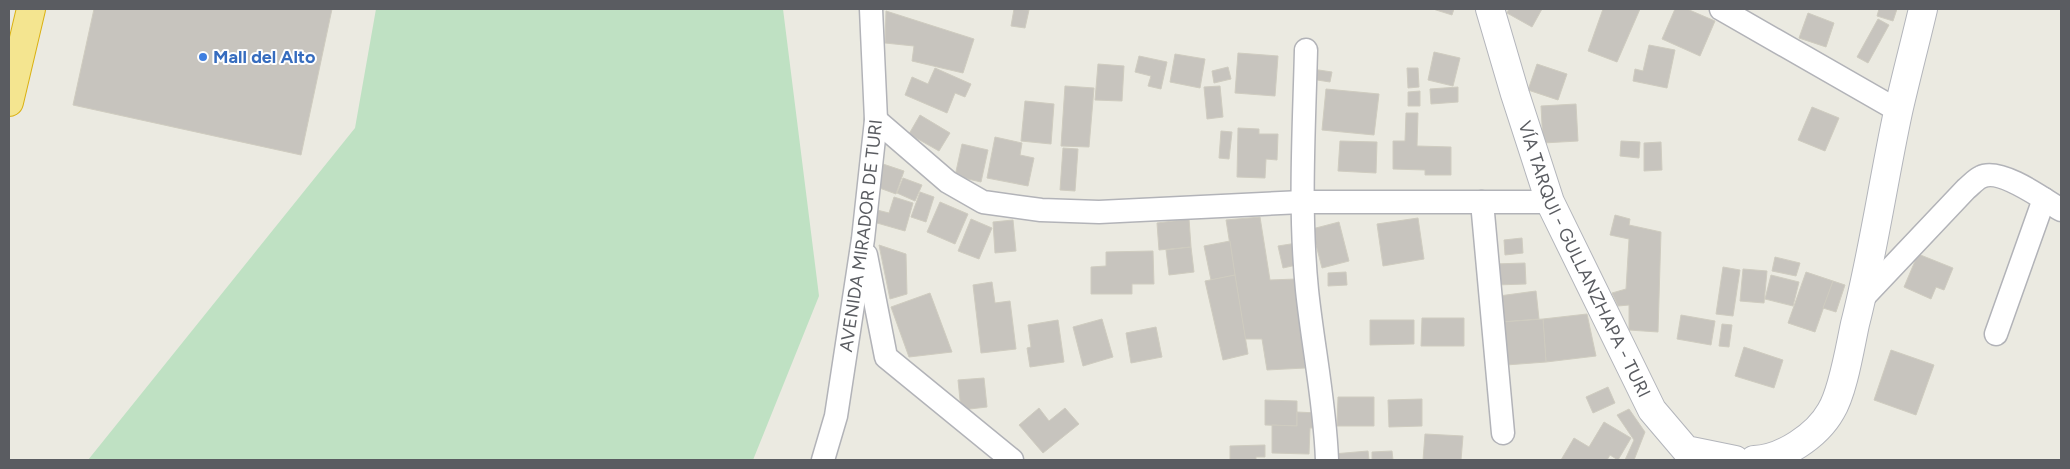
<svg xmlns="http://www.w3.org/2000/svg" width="2070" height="469" font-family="Figtree,sans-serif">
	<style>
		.green { fill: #bfe1c3 }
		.building { fill: #c7c4be; stroke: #cfccc0 }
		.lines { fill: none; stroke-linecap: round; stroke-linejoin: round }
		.street-casing { stroke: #b2b3b8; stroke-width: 25 }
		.secondary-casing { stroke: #b3b5bb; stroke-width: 30 }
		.highway-casing { stroke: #dab112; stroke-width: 30 }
		.street { stroke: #fff; stroke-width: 22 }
		.secondary { stroke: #fff; stroke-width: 28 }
		.highway { stroke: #f4e590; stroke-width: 28 }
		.shop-dot { fill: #3f7fe0; stroke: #fff; stroke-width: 2 }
		.labels { text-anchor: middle; stroke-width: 4; stroke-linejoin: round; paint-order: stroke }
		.shop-label { font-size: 18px; font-weight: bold; fill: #366cbe; stroke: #fff; text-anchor: start }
		.street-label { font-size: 18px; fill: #5a5c61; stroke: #fff }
	</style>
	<rect width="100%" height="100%" fill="#ebeae1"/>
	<polygon class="green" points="376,9 783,9 819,296 753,460 88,460 355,128"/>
	<g class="building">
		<polygon points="94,9 332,9 301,155 73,105"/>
		<polygon points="1014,9 1029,10 1025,28 1011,26"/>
		<polygon points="1433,9 1454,9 1452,15"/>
		<polygon points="1509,9 1542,9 1532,27 1507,13"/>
		<polygon points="1603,9 1640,9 1617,62 1588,51"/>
		<polygon points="1675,9 1687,9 1715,21 1700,56 1662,39"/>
		<polygon points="1879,9 1897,9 1893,21 1877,16"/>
		<polygon points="886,11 974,39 963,73 912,61 914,46 885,43"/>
		<polygon points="1808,13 1834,23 1826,47 1799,38"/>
		<polygon points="1878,19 1889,25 1868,63 1857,57"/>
		<polygon points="1649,45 1675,50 1667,88 1633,81 1635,69 1643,71"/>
		<polygon points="1434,52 1460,58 1453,86 1428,80"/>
		<polygon points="1238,53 1278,56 1275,96 1235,93"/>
		<polygon points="1175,54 1205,59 1200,88 1170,82"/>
		<polygon points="1139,56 1167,62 1161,89 1148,86 1151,76 1135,72"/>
		<polygon points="1098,64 1124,66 1122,101 1095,100"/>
		<polygon points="1537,64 1567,74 1558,100 1528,90"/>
		<polygon points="1228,67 1231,79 1214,83 1212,71"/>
		<polygon points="935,68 971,84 965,97 955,93 947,113 905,95 912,77 928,84"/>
		<polygon points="1407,68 1418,68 1419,87 1408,88"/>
		<polygon points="1312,69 1332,72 1330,82 1311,79"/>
		<polygon points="1065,86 1094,88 1089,147 1061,146"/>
		<polygon points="1220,86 1223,117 1207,119 1204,87"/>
		<polygon points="1458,87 1458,102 1431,104 1430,89"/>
		<polygon points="1326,89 1379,94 1374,135 1322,130"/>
		<polygon points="1420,91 1420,106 1408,106 1408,92"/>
		<polygon points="1025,101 1054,104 1051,144 1021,141"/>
		<polygon points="1576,104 1578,141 1543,143 1541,106"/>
		<polygon points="1812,107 1839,118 1825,151 1798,140"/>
		<polygon points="1406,113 1418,113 1417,146 1451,147 1451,175 1425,175 1425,170 1393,169 1393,141 1405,141"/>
		<polygon points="920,115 950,133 939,151 909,134"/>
		<polygon points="1238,128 1259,129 1259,134 1278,134 1277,160 1266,159 1265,178 1237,177"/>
		<polygon points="1221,131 1232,132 1229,159 1219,158"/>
		<polygon points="995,137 1022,143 1020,155 1034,158 1028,186 987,178"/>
		<polygon points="1340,141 1377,142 1376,173 1338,171"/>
		<polygon points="1621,141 1640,142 1639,158 1620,156"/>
		<polygon points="1661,142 1662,170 1644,171 1644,143"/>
		<polygon points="962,144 988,150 981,182 955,176"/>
		<polygon points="1063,148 1078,149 1075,191 1060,190"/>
		<polygon points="883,164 904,171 896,194 874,186"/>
		<polygon points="903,178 922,185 915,201 897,193"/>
		<polygon points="920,192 934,197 926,222 911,217"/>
		<polygon points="894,197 913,203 905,231 870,221 873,209 889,213"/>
		<polygon points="940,202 968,214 955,244 927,232"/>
		<polygon points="1615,215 1630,219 1629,225 1661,232 1658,332 1629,330 1629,305 1618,306 1612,293 1626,289 1629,239 1610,235"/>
		<polygon points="1260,217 1270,280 1296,279 1305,368 1267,370 1262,339 1245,339 1226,220"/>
		<polygon points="1418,218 1424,259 1383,266 1377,224"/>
		<polygon points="971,219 992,228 979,259 958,251"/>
		<polygon points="1189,219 1191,247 1159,250 1157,223"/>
		<polygon points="1013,220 1016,251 995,253 993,222"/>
		<polygon points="1339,222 1349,261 1322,268 1312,229"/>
		<polygon points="1522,238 1523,253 1505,255 1504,240"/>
		<polygon points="1230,241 1235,275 1211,280 1204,246"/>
		<polygon points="1297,243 1301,264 1283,268 1278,246"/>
		<polygon points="879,245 906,254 907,294 890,299"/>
		<polygon points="1191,247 1194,272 1169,275 1166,250"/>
		<polygon points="1153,251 1154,284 1132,284 1132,294 1091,294 1091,267 1106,266 1106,252"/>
		<polygon points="1918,254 1953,268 1944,290 1936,287 1931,299 1904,287"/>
		<polygon points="1775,257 1800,263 1796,276 1772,271"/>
		<polygon points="1525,263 1526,284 1495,285 1494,264"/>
		<polygon points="1723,267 1740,270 1733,316 1716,314"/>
		<polygon points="1743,269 1767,271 1764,303 1740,301"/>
		<polygon points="1346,272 1347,285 1328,286 1328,273"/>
		<polygon points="1806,272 1833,281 1815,332 1788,323"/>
		<polygon points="1235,275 1248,354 1223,360 1205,281"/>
		<polygon points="1771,275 1799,282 1793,306 1765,299"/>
		<polygon points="1833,281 1845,285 1836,312 1823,308"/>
		<polygon points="992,282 995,303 1010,301 1016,349 981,353 973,285"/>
		<polygon points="1536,291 1539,319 1502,322 1499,296"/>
		<polygon points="930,293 952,352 909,357 891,307"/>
		<polygon points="1587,314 1596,356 1546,362 1543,319"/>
		<polygon points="1681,315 1715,321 1711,345 1677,339"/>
		<polygon points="1422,318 1464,318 1464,346 1421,346"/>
		<polygon points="1102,319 1113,357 1083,366 1073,327"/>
		<polygon points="1543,319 1546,362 1506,365 1502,322"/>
		<polygon points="1058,320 1064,362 1030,367 1027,348 1031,347 1028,325"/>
		<polygon points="1370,320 1414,320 1414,344 1370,345"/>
		<polygon points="1722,324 1732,325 1729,347 1719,346"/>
		<polygon points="1156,327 1162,357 1131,363 1126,333"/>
		<polygon points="1744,347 1783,360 1774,388 1735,376"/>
		<polygon points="1891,350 1934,365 1916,415 1874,400"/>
		<polygon points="984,378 987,407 961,410 958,380"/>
		<polygon points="1608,387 1615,403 1593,413 1586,397"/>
		<polygon points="1338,397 1374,397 1374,426 1337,426"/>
		<polygon points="1422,399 1422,426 1389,427 1388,400"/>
		<polygon points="1265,400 1297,401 1297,426 1265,425"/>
		<polygon points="1039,408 1049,421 1065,408 1079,424 1043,453 1019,425"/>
		<polygon points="1629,409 1645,432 1634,460 1625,460 1634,440 1617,415"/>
		<polygon points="1297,412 1317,413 1317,428 1310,428 1309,454 1272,453 1272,425 1297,426"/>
		<polygon points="1604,422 1631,438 1618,460 1610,455 1607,460 1561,460 1574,438 1589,447"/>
		<polygon points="1425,434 1463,436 1461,460 1423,460"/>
		<polygon points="1265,445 1265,457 1256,457 1256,460 1230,460 1230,446"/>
		<polygon points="1368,451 1369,460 1334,460 1333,454"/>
		<polygon points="1392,451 1393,460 1372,460 1372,452"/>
	</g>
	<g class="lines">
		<defs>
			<g id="street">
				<polyline points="1721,9 1899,111"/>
				<path d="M 1306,50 C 1304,130 1299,210 1307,290 C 1313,347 1325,403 1327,460"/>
				<polyline points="876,120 948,182 983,202 1041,210 1099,212 1302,202 1550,202"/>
				<polyline points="1482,202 1503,433"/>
				<polyline points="866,255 886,357 1012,460"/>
				<path d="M 1861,300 L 1966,189 C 1971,185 1976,179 1981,177 C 2000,167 2045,200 2061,210"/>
				<polyline points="1996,334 2044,199"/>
				<path id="s1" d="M 823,460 L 836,416 L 863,239 L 876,120 L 871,9"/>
			</g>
			<g id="secondary">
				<path id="s2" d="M 1490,9 L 1515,94 L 1550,202 L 1652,410 L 1686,450 L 1735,460"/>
				<path d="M 1754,460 C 1782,459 1817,436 1831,411 C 1843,392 1850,347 1855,324 C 1873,254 1883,182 1898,112 C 1906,77 1915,43 1923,9"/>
			</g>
			<polyline id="highway" points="9,102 31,9"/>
		</defs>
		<use href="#street" class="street-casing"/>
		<use href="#secondary" class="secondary-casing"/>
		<use href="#highway" class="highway-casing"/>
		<use href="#street" class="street"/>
		<use href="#secondary" class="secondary"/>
		<use href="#highway" class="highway"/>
	</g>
	<circle class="shop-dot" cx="203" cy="57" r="5"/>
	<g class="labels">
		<g class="shop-label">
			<text x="213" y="63">Mall del Alto</text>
		</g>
		<g class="street-label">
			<text dy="6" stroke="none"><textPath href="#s1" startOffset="228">AVENIDA MIRADOR DE TURI</textPath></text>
			<text dy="6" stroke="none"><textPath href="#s2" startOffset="268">VÍA TARQUI - GULLANZHAPA - TURI</textPath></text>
		</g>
	</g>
	<rect width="2070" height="469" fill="none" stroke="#5a5c61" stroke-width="20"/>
</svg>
